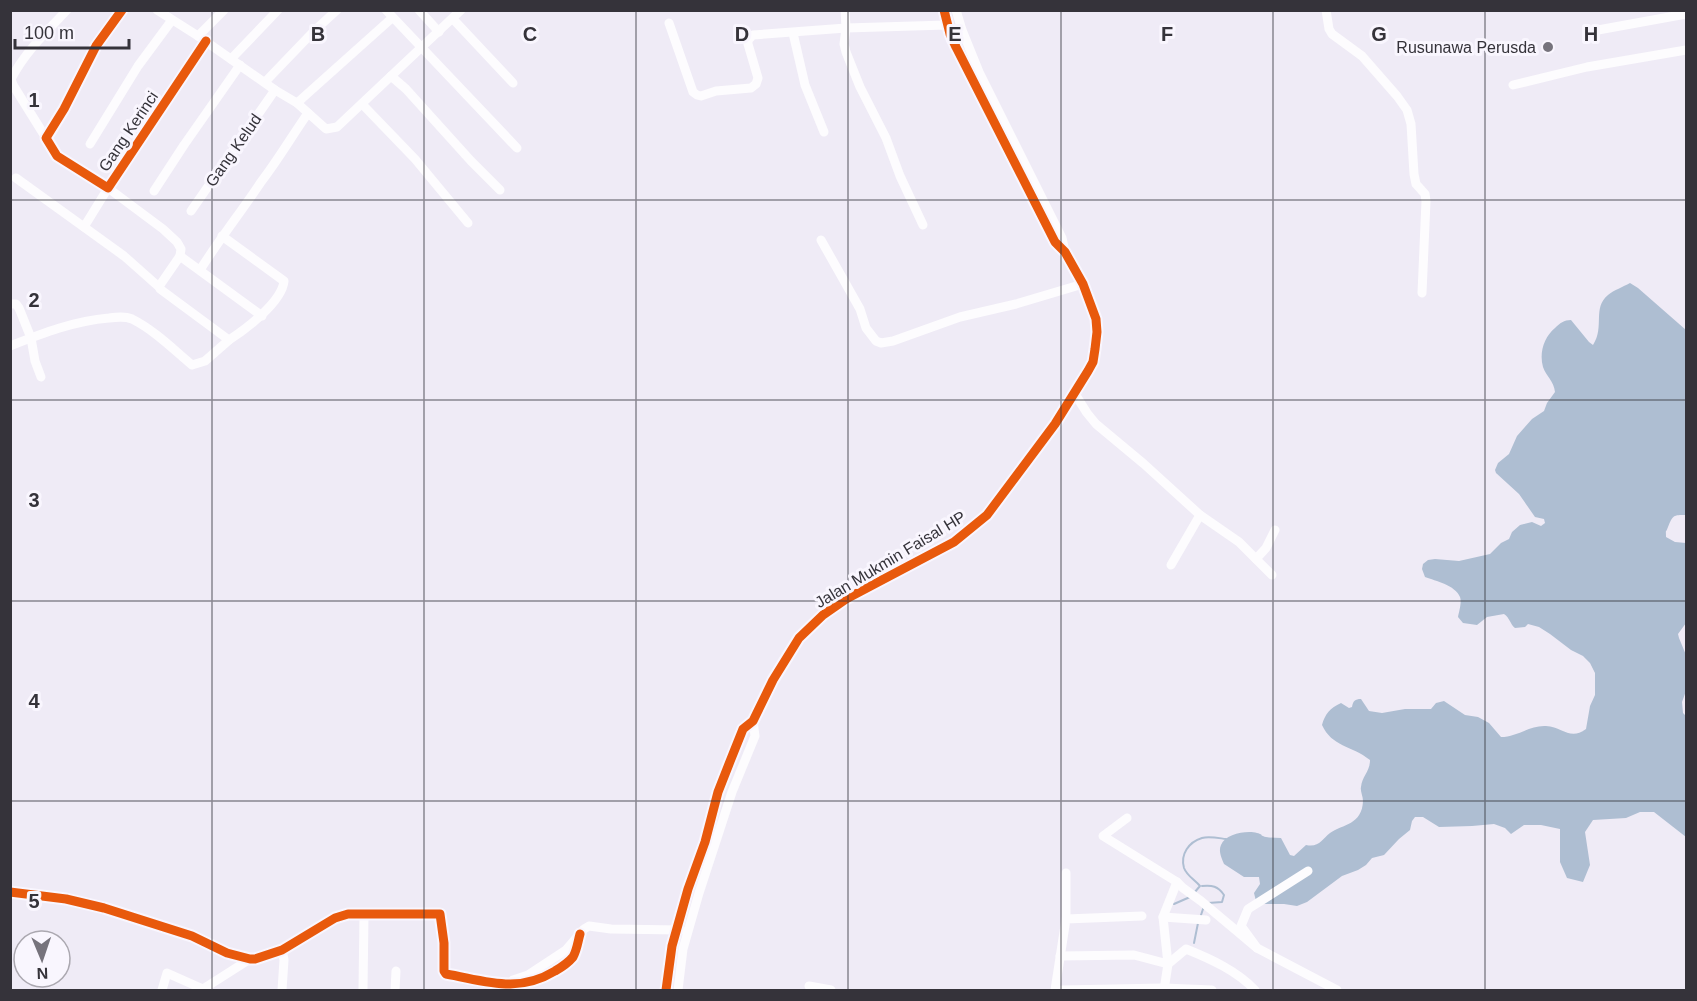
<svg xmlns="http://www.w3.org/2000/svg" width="1697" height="1001" font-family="Arial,sans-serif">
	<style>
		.water { fill: #aebed2 }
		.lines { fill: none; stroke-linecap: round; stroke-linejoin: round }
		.stream { stroke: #aebed2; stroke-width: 2 }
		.minor { stroke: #fdfcfe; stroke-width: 9 }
		.cycleway-casing { stroke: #f9f6fe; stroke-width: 13 }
		.cycleway { stroke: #e8590c; stroke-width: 9 }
		.grid { fill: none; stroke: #35333a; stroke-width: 1.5; stroke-opacity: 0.55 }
		.poi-dot { fill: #76737c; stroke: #f9f6fe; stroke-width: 2 }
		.labels { text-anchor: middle; stroke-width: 6; stroke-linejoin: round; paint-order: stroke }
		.poi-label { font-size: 16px; fill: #35333a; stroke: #f9f6fe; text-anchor: end }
		.street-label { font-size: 16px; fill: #35333a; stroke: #f9f6fe }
		.grid-label { font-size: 20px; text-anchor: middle; font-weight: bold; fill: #35333a; stroke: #f9f6fe; stroke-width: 6; stroke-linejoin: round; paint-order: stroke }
	</style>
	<rect width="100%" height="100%" fill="#efebf6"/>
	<path class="water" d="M 1630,283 L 1638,288 L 1686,330 L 1686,515 C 1673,515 1673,515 1668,527 C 1665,535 1666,528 1666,537 L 1675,542 L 1686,543 L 1686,623 L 1678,634 L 1679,638 L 1686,655 L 1686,691 L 1682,702 L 1683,713 L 1686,716 L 1686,837 L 1654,812 L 1640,812 L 1626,818 L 1593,820 L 1585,832 L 1590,865 L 1583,882 L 1567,878 L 1560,862 L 1560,829 L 1541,825 L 1524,825 L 1511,834 L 1505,828 L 1494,824 L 1472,826 L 1439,827 L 1423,817 L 1415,817 L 1412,821 L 1410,830 L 1399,839 L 1384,855 L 1372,858 L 1366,865 L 1358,870 L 1342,876 L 1307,902 L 1297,906 L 1284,904 L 1262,904 L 1256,901 L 1254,893 L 1260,884 L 1259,877 L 1244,877 L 1224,864 C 1222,859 1218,851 1221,845 C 1225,834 1247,830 1257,833 C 1265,835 1258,835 1266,837 C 1271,838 1276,838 1281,838 L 1290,855 L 1294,856 L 1306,845 C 1319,848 1322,839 1330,833 C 1343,824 1362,825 1363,801 C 1363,796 1360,791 1361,787 C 1362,776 1370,772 1370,760 C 1351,745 1332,747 1322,725 C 1325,714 1330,708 1341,703 L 1349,708 L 1352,707 C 1353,701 1355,699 1361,699 L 1369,711 L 1382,713 L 1405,709 L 1431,709 L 1436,703 L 1444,701 L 1465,715 L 1478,717 L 1489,723 L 1501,737 C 1517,737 1530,725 1546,726 C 1563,727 1570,741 1586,729 L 1590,706 L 1595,695 L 1595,673 L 1590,663 L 1583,656 L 1571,650 L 1550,634 L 1539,627 L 1528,624 L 1525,627 L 1515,628 C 1510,624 1510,618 1504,614 L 1487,617 L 1477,625 L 1463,623 L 1458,617 C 1459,612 1462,602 1460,597 C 1455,585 1436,581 1425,577 L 1422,569 L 1423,564 L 1428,560 L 1435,559 L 1459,561 L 1490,554 L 1501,543 L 1509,539 L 1512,532 L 1520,525 L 1532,522 L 1541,526 L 1545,523 L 1544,519 L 1535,517 L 1519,494 L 1496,473 L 1495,470 L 1498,463 L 1509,454 L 1517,436 L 1532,419 L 1544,411 L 1547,403 L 1555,392 C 1554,381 1546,376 1543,367 C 1539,353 1544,337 1555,328 C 1560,323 1564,320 1571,320 L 1589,342 L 1593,345 C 1605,327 1592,308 1608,295 C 1614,290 1623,287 1630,283 Z"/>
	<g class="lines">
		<g class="stream">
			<path d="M 1202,886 C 1212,885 1218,886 1224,895 L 1222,902 L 1208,903"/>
			<path d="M 1194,893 L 1200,886 C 1195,880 1187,876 1184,868 C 1180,854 1189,842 1202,838 C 1209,836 1218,838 1226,839"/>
			<polyline points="1174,904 1190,897"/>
			<polyline points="1200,918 1204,906"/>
			<polyline points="1194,943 1198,923"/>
		</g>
		<g class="minor">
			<polyline points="122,10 96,46 64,109 46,138 57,156 108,188 206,41"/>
			<polyline points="157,10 198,36 275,90 297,103 326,129 337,127 461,10"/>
			<polyline points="386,10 517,148"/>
			<polyline points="419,10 439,32"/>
			<polyline points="845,10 846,28 844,44 846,52 860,87 886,138 900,176 923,225"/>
			<polyline points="956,10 962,30 979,72 1062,238 1065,252"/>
			<polyline points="1326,10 1329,29 1332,34 1362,56 1397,96 1407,110 1411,124 1414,174 1416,184 1425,194 1426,201 1422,293"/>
			<polyline points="453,19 513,83"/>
			<polyline points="669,23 693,92 697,95 701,96 716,91 751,88 756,84 758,78 748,44 748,40 753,35 846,28 947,25"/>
			<polyline points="1598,30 1686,14"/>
			<polyline points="793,33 805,85 824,132"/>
			<polyline points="198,36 224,10"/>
			<polyline points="231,59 278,10"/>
			<polyline points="391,76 406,89 471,161 500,190"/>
			<polyline points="265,82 314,31 337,10"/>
			<polyline points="1513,85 1587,67 1686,50"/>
			<polyline points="297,103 392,18"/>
			<polyline points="362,104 415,159 468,223"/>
			<path d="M 46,138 L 13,85 L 11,79 C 25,52 46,32 67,10"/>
			<polyline points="90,144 138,66 172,20"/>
			<polyline points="16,178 124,256 159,287"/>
			<polyline points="154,191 184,145 240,65"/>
			<polyline points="191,211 275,90"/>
			<polyline points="84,227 108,188 163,229 177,242 181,249 180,256 262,316"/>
			<polyline points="821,240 860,309 866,328 876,341 881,343 893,341 960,317 1016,304 1083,284"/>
			<path d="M 180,256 L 160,285 L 160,289 L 229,340 C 246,329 282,302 284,281 L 222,236"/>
			<path d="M 200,270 C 219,240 241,212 261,182 C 278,160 292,136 308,113"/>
			<polyline points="10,304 16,304 19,308 31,338 35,361 41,377"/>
			<path d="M 10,346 C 43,333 74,321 109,318 C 117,317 125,316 132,319 C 154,330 173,349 192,365 L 205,361 L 229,340"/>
			<polyline points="1075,394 1087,413 1096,424 1144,464 1200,515 1239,542 1272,575"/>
			<polyline points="1256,559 1266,548 1275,530"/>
			<polyline points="1171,565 1200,515"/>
			<polyline points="1127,818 1103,836 1177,882 1183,888 1201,901 1257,948"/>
			<polyline points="1308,871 1248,909 1241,926 1257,948 1337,990"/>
			<polyline points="1066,873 1066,919"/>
			<path d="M 10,892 L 66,899 L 104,908 L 192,936 L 227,953 L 250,959 L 255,959 L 282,950 L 335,918 L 348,914 L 440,914 L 444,943 L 444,971 L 446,974 C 486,981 517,994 555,971 C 562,967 568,963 573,957 C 577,950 578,941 580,934"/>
			<polyline points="1163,917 1206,920"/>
			<path d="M 1060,956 L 1134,955 L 1168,964 L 1186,949 C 1211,959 1237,971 1255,990"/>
			<polyline points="513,980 528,975 566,950 584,929 589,926 611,929 681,930"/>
			<polyline points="809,986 831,990"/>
			<polyline points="162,990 167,973 203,989 250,959"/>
			<polyline points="282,990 284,960 282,950"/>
			<polyline points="363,990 364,914"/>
			<polyline points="395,990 396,971"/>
			<polyline points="666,990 672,946 688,889 705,842 718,792 729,764 743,729 753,721 773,680 799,638 823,615 846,599 954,542 987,515 1055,424 1088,371 1093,362 1095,349 1097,332 1096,319 1083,284 1065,252 1055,242 956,47 950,34 944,10"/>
			<polyline points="678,990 683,949 699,893 732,792 755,736 753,721"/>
			<polyline points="1055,990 1066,919 1142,916"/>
			<polyline points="1062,990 1164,988 1212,990"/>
			<polyline points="1164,990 1168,964 1163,917 1177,882"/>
		</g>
		<defs>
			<g id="cycleway">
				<polyline points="122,10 96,46 64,109 46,138 57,156 108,188 206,41"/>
				<path d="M 10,892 L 66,899 L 104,908 L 192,936 L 227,953 L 250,959 L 255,959 L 282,950 L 335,918 L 348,914 L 440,914 L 444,943 L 444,971 L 446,974 C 486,981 517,994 555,971 C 562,967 568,963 573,957 C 577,950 578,941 580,934"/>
				<polyline points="666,990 672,946 688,889 705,842 718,792 729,764 743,729 753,721 773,680 799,638 823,615 846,599 954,542 987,515 1055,424 1088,371 1093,362 1095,349 1097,332 1096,319 1083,284 1065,252 1055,242 956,47 950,34 944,10"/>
			</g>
		</defs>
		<use href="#cycleway" class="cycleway-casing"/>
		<use href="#cycleway" class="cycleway"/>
	</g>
	<path class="grid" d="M 212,10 L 212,990M 424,10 L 424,990M 636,10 L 636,990M 848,10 L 848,990M 1061,10 L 1061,990M 1273,10 L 1273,990M 1485,10 L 1485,990M 10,200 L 1686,200M 10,400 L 1686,400M 10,601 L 1686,601M 10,801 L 1686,801"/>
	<circle class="poi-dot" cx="1548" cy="47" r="6"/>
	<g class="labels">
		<g class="poi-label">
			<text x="1536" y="53">Rusunawa Perusda</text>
		</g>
		<g class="street-label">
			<text transform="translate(128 131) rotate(-56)" y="6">Gang Kerinci</text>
			<text transform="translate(233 150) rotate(-55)" y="6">Gang Kelud</text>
			<text transform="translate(890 559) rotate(-31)" y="6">Jalan Mukmin Faisal HP</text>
		</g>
	</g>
	<g class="grid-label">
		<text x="318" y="41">B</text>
		<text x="530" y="41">C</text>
		<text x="742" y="41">D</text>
		<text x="955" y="41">E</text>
		<text x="1167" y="41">F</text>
		<text x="1379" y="41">G</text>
		<text x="1591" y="41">H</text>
		<text x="34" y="107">1</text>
		<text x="34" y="307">2</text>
		<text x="34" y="507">3</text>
		<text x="34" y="708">4</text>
		<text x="34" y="908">5</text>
	</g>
	<rect width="1697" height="1001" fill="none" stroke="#35333a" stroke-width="24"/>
	<g transform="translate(42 959) rotate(178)"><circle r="28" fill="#f9f6fe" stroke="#aba8b0" stroke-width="1.5"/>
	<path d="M0-4.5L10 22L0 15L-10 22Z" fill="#76737c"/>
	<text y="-9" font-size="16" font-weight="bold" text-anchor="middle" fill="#35333a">N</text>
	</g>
	<path d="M15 39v9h114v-9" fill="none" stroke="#35333a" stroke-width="3"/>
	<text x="24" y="39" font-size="18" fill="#35333a" stroke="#f9f6fe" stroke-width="4.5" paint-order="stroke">100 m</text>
</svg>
